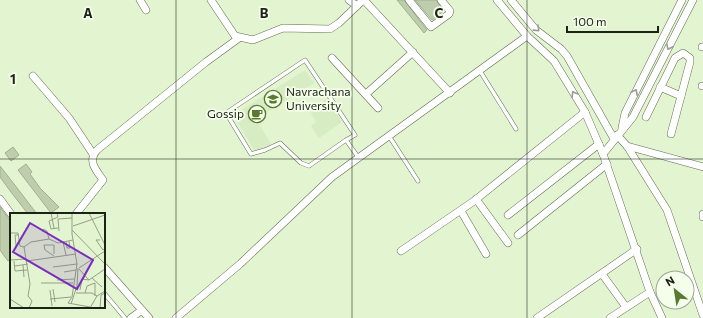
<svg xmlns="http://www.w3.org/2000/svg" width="703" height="318" font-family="Commissioner,sans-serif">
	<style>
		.built { fill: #d7ecc2 }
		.building { fill: #becead; stroke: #a0b090 }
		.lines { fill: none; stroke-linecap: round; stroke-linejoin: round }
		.service-casing { stroke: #5f6e50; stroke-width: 4.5 }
		.minor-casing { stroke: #5f6e50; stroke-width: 8 }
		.service { stroke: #fff; stroke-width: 3.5 }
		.minor { stroke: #fff; stroke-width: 7 }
		.oneway { stroke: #999c96 }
		.grid { fill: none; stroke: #1c2215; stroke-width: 1; stroke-opacity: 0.55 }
		.labels { text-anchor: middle; stroke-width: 3.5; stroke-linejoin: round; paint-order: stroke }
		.poi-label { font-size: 12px; fill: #1c2215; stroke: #f4feea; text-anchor: start }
		.inset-road { fill: none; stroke: #93a086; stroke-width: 1 }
		.view { fill: #7b2cbf; fill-opacity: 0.15; stroke: #7b2cbf; stroke-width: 2 }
		.inset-edge { fill: none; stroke: #1c2215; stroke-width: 2 }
		.grid-label { font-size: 13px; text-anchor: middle; font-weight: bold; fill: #1c2215; stroke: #f4feea; stroke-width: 3.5; stroke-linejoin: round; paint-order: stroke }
	</style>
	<rect width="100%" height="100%" fill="#e3f4d1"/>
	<g class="built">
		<polygon points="305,70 314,83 256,119 271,144 256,153 233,115"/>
		<polygon points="327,98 342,122 319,138 311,126 316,122 311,113"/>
	</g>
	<g class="building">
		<polygon points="397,0 404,0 427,30 424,33"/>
		<polygon points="415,0 436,0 444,11 432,20"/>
		<polygon points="13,147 19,155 11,161 5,153"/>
		<polygon points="26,164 32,172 30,174 40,188 59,207 51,213 18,170"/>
		<polygon points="0,166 14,184 37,214 28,214 11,192 0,177"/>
		<polygon points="0,207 11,222 11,258 8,261 0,250"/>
	</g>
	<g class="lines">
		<defs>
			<g id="service">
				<polyline points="480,71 516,129"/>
				<polyline points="389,136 418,181"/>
				<polyline points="346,140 355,135 305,60 226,113 251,154 265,150 280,143 301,163 309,166 346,140 358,157"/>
				<polyline points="104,293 125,318"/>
			</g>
			<g id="minor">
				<polyline points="140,0 146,10"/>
				<polyline points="211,0 235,36 253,40 283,28 330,29 339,23 363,0"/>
				<polyline points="349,0 357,6"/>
				<polyline points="364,0 450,93"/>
				<polyline points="409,0 431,27 449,14 450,11 441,0"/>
				<polyline points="497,0 527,36 554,61 585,112 603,154 650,292 662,318"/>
				<polyline points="511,0 536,30 561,49 567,56 614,139"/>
				<polyline points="702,47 703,47"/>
				<polyline points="332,58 378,108"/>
				<polyline points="33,76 69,118 93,154"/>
				<polyline points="702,86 703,86"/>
				<polyline points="660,87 681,96"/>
				<polyline points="366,94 413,52"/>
				<polyline points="646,117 675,58 683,53 690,58 690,62 671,134"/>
				<polyline points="622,128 625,113 682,0"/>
				<polyline points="617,135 627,146 667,210 703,315"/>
				<polyline points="627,146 703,167"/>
				<polyline points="603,154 633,117 693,0"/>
				<polyline points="0,199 11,214"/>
				<polyline points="476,199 508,243"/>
				<polyline points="461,211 486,254"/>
				<path d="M 76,214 L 103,180 C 96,170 87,161 97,150 L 206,62 L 239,38"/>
				<polyline points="703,214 703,217"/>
				<polyline points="508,215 599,144"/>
				<polyline points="518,235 607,164"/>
				<polyline points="401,251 474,201 585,112"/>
				<polyline points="104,267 149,318"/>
				<polyline points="602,274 626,307"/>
				<polyline points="131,318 142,310"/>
				<polyline points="176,318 240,264 332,177 527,36"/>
				<polyline points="537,318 637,249"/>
				<polyline points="610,318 650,292"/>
			</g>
		</defs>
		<use href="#service" class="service-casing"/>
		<use href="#minor" class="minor-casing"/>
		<use href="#service" class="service"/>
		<use href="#minor" class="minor"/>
	</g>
	<defs><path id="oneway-chevron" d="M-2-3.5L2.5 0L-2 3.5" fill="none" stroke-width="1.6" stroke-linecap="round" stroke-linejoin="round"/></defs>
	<g class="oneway">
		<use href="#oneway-chevron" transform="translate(537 29) rotate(44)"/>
		<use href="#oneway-chevron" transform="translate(669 47) rotate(117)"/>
		<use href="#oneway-chevron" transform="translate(635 92) rotate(-63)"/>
		<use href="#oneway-chevron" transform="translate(574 94) rotate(-121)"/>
	</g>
	<path class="grid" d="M 176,0 L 176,318M 352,0 L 352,318M 527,0 L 527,318M 0,159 L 703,159"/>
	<defs>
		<symbol id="university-ring" viewBox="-11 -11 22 22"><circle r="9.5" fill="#f4feea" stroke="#5a7930" stroke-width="1.5"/><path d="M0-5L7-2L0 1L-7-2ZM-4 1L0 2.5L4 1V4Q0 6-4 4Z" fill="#5a7930"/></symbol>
		<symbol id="cafe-ring" viewBox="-11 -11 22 22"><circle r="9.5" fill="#f4feea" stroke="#5a7930" stroke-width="1.5"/><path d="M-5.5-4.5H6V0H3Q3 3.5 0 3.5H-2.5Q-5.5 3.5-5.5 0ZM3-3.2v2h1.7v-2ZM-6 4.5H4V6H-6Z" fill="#5a7930"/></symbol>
	</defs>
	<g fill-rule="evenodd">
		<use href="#university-ring" x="263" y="89" width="20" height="20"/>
		<use href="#cafe-ring" x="247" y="104" width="20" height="20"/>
	</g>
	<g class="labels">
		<g class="poi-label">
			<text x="286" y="96">Navrachana<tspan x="286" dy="14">University</tspan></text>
			<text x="244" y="118" text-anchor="end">Gossip</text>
		</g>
	</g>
	<g transform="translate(10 213)">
		<rect width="95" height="95" fill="#e3f4d1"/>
		<path class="inset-road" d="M 41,0 L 44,15M 47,0 L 48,4 L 39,8 L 41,16 L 48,15M 62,0 L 62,21 L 67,51 L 62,84 L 58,90 L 80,94M 79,0 L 95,32M 63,13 L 95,2M 62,17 L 95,51M 49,18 L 48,6 L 62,5M 33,19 L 33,16 L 37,18 L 39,26 L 48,30 L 63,27M 0,20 L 8,20 L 10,33 L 14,34M 90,27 L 86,27 L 93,37 L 95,35M 56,28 L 57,35 L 60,35 L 59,28M 53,29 L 56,42M 6,33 L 5,22 L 9,22M 44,41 L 44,32 L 34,32 L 35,37 L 44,43M 0,47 L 16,46M 4,48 L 5,58 L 17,57M 17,48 L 66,41M 13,52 L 14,64M 5,53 L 18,51M 43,54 L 67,51M 69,55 L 95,38M 69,56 L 79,67M 54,59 L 66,57M 82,65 L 92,74M 47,67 L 64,66M 31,70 L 63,70M 43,76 L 45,89M 40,77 L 42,93M 70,77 L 72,66 L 79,67 L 95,56M 66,80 L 82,80 L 87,83 L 95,78M 75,80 L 77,73 L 85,70 L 85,83M 0,86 L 14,95M 40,86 L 61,84M 61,91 L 67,73 L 68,55M 19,95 L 22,88 L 18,83 L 20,71 L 14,34 L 21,29 L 39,26M 80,95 L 87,83M 90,95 L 91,82 L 95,80"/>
		<path class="view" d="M 20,10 L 83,47 L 67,76 L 3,39 Z"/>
		<rect width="95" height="95" class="inset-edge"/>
	</g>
	<g class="grid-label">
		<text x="88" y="18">A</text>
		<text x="264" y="18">B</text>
		<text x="439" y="18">C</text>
		<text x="13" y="84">1</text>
	</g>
	<g transform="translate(675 290) rotate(330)"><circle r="19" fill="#f4feea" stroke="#9ea695"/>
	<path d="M0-3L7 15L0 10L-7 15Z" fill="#5a7930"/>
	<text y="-6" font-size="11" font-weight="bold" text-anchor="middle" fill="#1c2215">N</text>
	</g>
	<path d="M567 26v6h91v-6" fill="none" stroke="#1c2215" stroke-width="2"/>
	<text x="573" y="26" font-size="12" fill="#1c2215" stroke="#f4feea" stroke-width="3" paint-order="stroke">100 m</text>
</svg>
